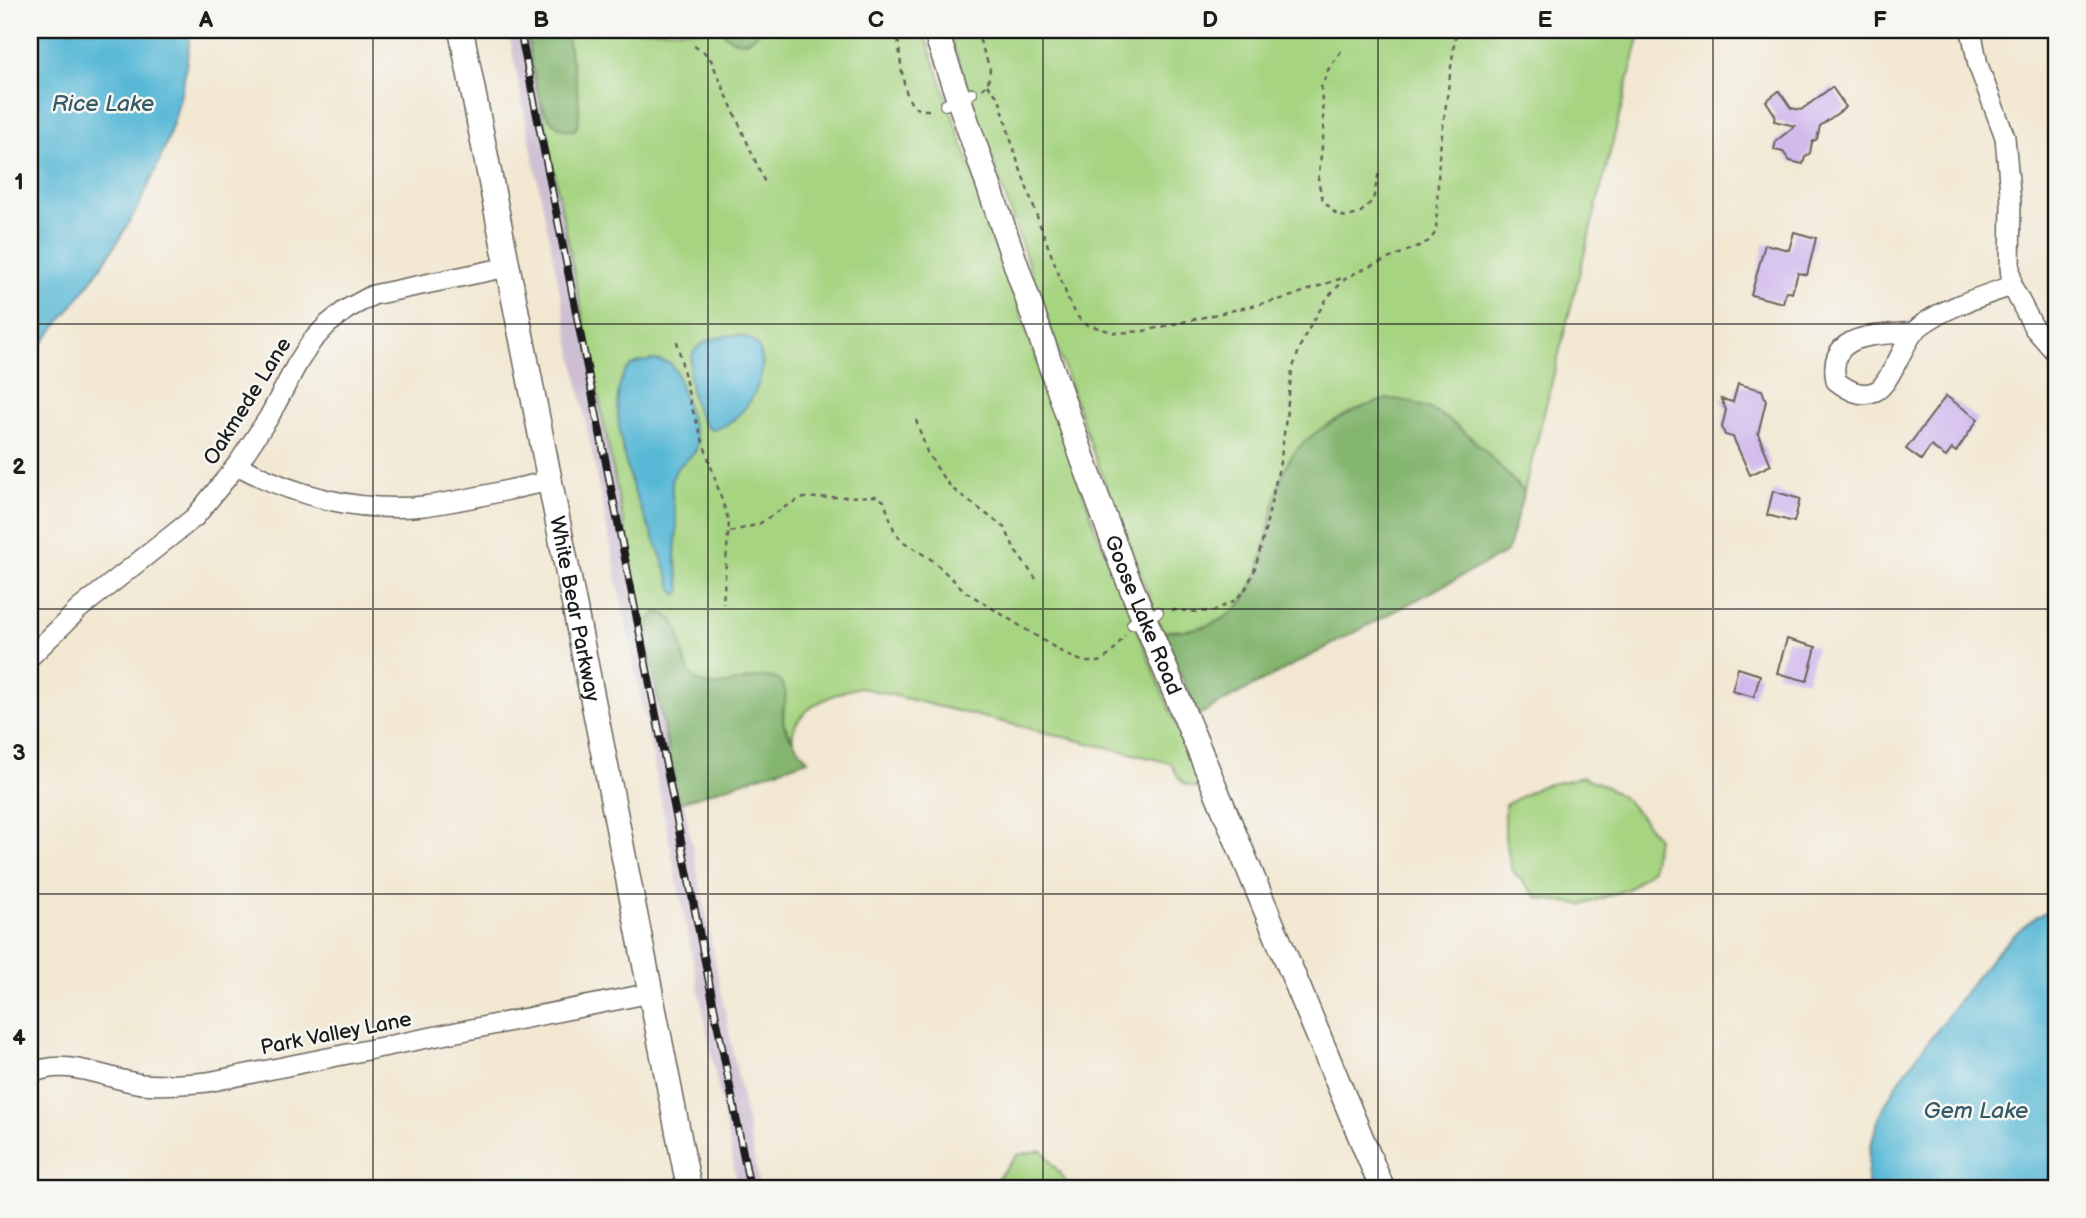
<svg xmlns="http://www.w3.org/2000/svg" width="2086" height="1218" font-family="'Balsamiq Sans',sans-serif">
	<style>
		.industrial { fill: #cdbed2 }
		.green { fill: #a6d481; stroke: #61784e; stroke-width: 2 }
		.forest { fill: #84b66f; stroke: #506946; stroke-width: 2 }
		.water { fill: #57b8d6; stroke: #3a6a79; stroke-width: 2 }
		.building { fill: #cdb2ec }
		.lines { fill: none; stroke-linecap: round; stroke-linejoin: round }
		.service-casing { stroke: #67635b; stroke-width: 12 }
		.minor-casing { stroke: #67635b; stroke-width: 22 }
		.tertiary-casing { stroke: #67635b; stroke-width: 27 }
		.path { stroke: #67635b; stroke-width: 2.5; stroke-dasharray: 5 5; stroke-linecap: butt }
		.service { stroke: #fff; stroke-width: 10 }
		.minor { stroke: #fff; stroke-width: 19 }
		.tertiary { stroke: #fff; stroke-width: 24 }
		.rail-casing { stroke: #1c1c1c; stroke-width: 8 }
		.rail { stroke: #f6f6f2; stroke-width: 5; stroke-dasharray: 16; stroke-linecap: butt }
		.grid { fill: none; stroke: #1c1c1c; stroke-width: 2; stroke-opacity: 0.55 }
		.labels { text-anchor: middle; stroke-width: 5; stroke-linejoin: round; paint-order: stroke }
		.street-label { font-size: 21px; fill: #1c1c1c; stroke: #f6f6f2 }
		.water-label { font-size: 23px; font-style: italic; fill: #345a66; stroke: #f6f6f2 }
		.neatline { fill: none; stroke: #1c1c1c; stroke-width: 2.5 }
		.grid-label { font-size: 23px; text-anchor: middle; font-weight: bold; fill: #1c1c1c }
	</style>
	<rect width="100%" height="100%" fill="#f6f6f2"/>
	<filter id="ink" filterUnits="userSpaceOnUse"><feTurbulence type="fractalNoise" baseFrequency=".0143" numOctaves="2"/><feDisplacementMap in="SourceGraphic" scale="14" xChannelSelector="R" yChannelSelector="G"/><feConvolveMatrix kernelMatrix="1 2 1 2 8 2 1 2 1" color-interpolation-filters="sRGB"/></filter>
	<filter id="wash" filterUnits="userSpaceOnUse"><feTurbulence type="fractalNoise" baseFrequency=".00686" numOctaves="4" result="noise"/><feDisplacementMap in="SourceGraphic" scale="28" xChannelSelector="R" yChannelSelector="G"/><feGaussianBlur stdDeviation="1.57" result="paint"/><feColorMatrix in="noise" values="0 0 0 0 0 0 0 0 0 0 0 0 0 0 0 0 0 1.4 0 .05"/><feComposite in="paint" operator="in"/></filter>
	<g filter="url(#wash)">
		<rect width="100%" height="100%" fill="#f2e7d1"/>
		<polygon class="industrial" points="508,30 531,30 760,1188 738,1188"/>
		<g class="green">
			<path d="M 553,30 L 923,30 L 1095,527 L 1202,788 C 1183,788 1178,779 1171,763 L 859,687 C 835,693 789,710 793,741 L 783,722 L 784,708 L 690,734 L 667,615 L 659,612 L 647,628 L 647,641 L 540,101 C 547,116 553,128 570,130 Z"/>
			<polygon points="948,30 1641,30 1524,492 1515,482 1244,665 1168,646 1093,452"/>
			<path d="M 1583,777 C 1623,791 1633,805 1657,838 L 1652,869 L 1630,888 L 1583,905 L 1538,898 L 1512,870 L 1505,837 L 1505,805 L 1541,786 Z"/>
			<polygon points="1042,1150 1064,1179 1068,1188 989,1188 1017,1155"/>
		</g>
		<g class="forest">
			<path d="M 526,30 L 565,30 C 569,51 587,114 575,130 C 535,135 532,58 526,30 Z"/>
			<path d="M 721,30 L 720,30 L 761,30 C 747,45 735,46 721,30 Z"/>
			<path d="M 1388,399 C 1446,400 1487,454 1524,492 L 1507,552 L 1198,715 L 1162,632 C 1179,630 1198,630 1214,623 C 1258,606 1264,550 1273,510 C 1277,493 1281,474 1290,459 C 1308,430 1356,407 1388,399 Z"/>
			<path d="M 655,613 C 688,611 676,663 694,678 C 718,699 754,666 780,681 C 792,696 781,705 783,720 C 786,735 799,749 808,760 L 678,803 L 647,641 L 648,622 Z"/>
		</g>
		<g class="water">
			<path d="M 30,30 L 190,30 C 183,157 112,264 30,357 Z"/>
			<path d="M 732,335 C 791,336 753,425 711,430 C 693,420 682,365 696,349 C 705,339 720,337 732,335 Z"/>
			<path d="M 655,360 L 670,363 L 676,371 L 698,442 L 695,452 L 677,468 L 672,479 L 672,496 L 677,525 L 675,557 L 681,590 L 677,595 L 673,591 C 664,556 646,525 634,491 C 625,464 607,395 626,371 C 633,361 644,361 655,360 Z"/>
			<path d="M 2056,906 L 2056,1188 L 1867,1188 C 1867,1162 1872,1133 1883,1109 C 1898,1079 1920,1052 1941,1025 C 1973,981 2006,930 2056,906 Z"/>
		</g>
		<g id="blocks">
			<g class="building">
				<polygon points="1832,87 1846,107 1820,126 1817,139 1812,142 1810,153 1805,157 1803,164 1790,161 1783,152 1774,150 1776,141 1795,126 1774,121 1775,115 1766,101 1779,91 1791,108 1801,110"/>
				<polygon points="1794,232 1816,238 1807,275 1798,273 1792,293 1786,291 1783,303 1751,295 1765,244 1789,250"/>
				<polygon points="1738,384 1762,390 1766,401 1758,434 1771,465 1750,475 1733,437 1725,435 1722,427 1726,410 1721,399 1733,402"/>
				<polygon points="1946,396 1978,419 1956,452 1952,449 1946,457 1931,446 1921,460 1906,449"/>
				<polygon points="1773,491 1800,499 1794,522 1767,515"/>
				<polygon points="1787,639 1816,647 1807,681 1777,673"/>
				<polygon points="1738,668 1760,675 1754,697 1732,691"/>
			</g>
		</g>
	</g>
	<g filter="url(#ink)">
		<use href="#blocks" fill-opacity="0" stroke="#67635b" stroke-width="2"/>
		<g class="lines">
			<defs>
				<g id="service">
					<polyline points="945,105 972,93"/>
					<polyline points="1132,624 1158,612"/>
				</g>
				<g id="minor">
					<polyline points="1971,30 1978,65 2005,137 2011,203 2010,267 2012,286 2034,328 2056,353"/>
					<path d="M 1914,332 C 1880,336 1826,330 1836,381 C 1848,390 1861,398 1876,391 C 1889,385 1903,345 1914,332 C 1933,311 1985,295 2012,286"/>
					<path d="M 237,465 C 294,496 359,513 424,506 C 466,501 509,489 551,481"/>
					<polyline points="30,657 79,609 195,517 237,465 269,417 297,364 312,341 328,324 347,309 373,295 508,267"/>
					<path d="M 30,1074 C 66,1056 105,1079 142,1084 C 164,1086 186,1084 208,1082 L 651,993"/>
				</g>
				<g id="tertiary">
					<path id="s1" d="M 461,30 L 689,1188"/>
					<path id="s2" d="M 935,30 L 1084,462 L 1122,565 L 1382,1188"/>
				</g>
			</defs>
			<use href="#service" class="service-casing"/>
			<use href="#minor" class="minor-casing"/>
			<use href="#tertiary" class="tertiary-casing"/>
			<g class="path">
				<path d="M 897,30 C 900,47 901,97 915,107 C 920,111 926,110 932,110"/>
				<polyline points="976,30 990,69 988,84 982,89"/>
				<polyline points="694,46 704,52 711,60 765,183"/>
				<polyline points="1341,51 1328,70 1321,88 1324,130 1318,181 1323,200 1337,215 1347,217 1359,214 1373,200 1379,172"/>
				<polyline points="987,85 999,98 1015,154 1040,225 1069,301 1077,316 1085,324 1116,333 1144,331 1286,298 1345,277"/>
				<polyline points="677,341 691,405 729,522 723,604"/>
				<polyline points="916,420 927,452 944,479 954,490 1005,528 1016,552 1036,579"/>
				<polyline points="730,532 759,524 791,503 804,498 877,496 884,501 894,530 901,540 932,560 966,592 1065,654 1084,662 1099,662 1111,654 1125,635"/>
				<polyline points="1172,610 1200,612 1214,611 1232,602 1244,592 1254,572 1264,535 1281,458 1292,370 1303,339 1327,298 1345,279 1359,271 1419,246 1429,241 1436,232 1439,157 1456,30"/>
			</g>
			<use href="#service" class="service"/>
			<use href="#minor" class="minor"/>
			<use href="#tertiary" class="tertiary"/>
			<defs>
				<polyline id="rail" points="520,30 750,1188"/>
			</defs>
			<use href="#rail" class="rail-casing"/>
			<use href="#rail" class="rail"/>
		</g>
	</g>
	<path class="grid" d="M 373,30 L 373,1188M 708,30 L 708,1188M 1043,30 L 1043,1188M 1378,30 L 1378,1188M 1713,30 L 1713,1188M 30,324 L 2056,324M 30,609 L 2056,609M 30,894 L 2056,894"/>
	<g class="labels">
		<g class="street-label">
			<text transform="translate(247 401) rotate(-58)" y="7">Oakmede Lane</text>
			<text dy="7" stroke="none"><textPath href="#s1" startOffset="590">White Bear Parkway</textPath></text>
			<text dy="7" stroke="none"><textPath href="#s2" startOffset="621">Goose Lake Road</textPath></text>
			<text transform="translate(336 1033) rotate(-11)" y="7">Park Valley Lane</text>
		</g>
		<g class="water-label">
			<text x="103" y="111">Rice Lake</text>
			<text x="1976" y="1118">Gem Lake</text>
		</g>
	</g>
	<rect width="2086" height="1218" fill="none" stroke="#f6f6f2" stroke-width="77"/>
	<rect x="38" y="38" width="2010" height="1142" class="neatline"/>
	<g class="grid-label">
		<text x="206" y="27">A</text>
		<text x="541" y="27">B</text>
		<text x="876" y="27">C</text>
		<text x="1210" y="27">D</text>
		<text x="1545" y="27">E</text>
		<text x="1880" y="27">F</text>
		<text x="19" y="189">1</text>
		<text x="19" y="474">2</text>
		<text x="19" y="760">3</text>
		<text x="19" y="1045">4</text>
	</g>
</svg>
